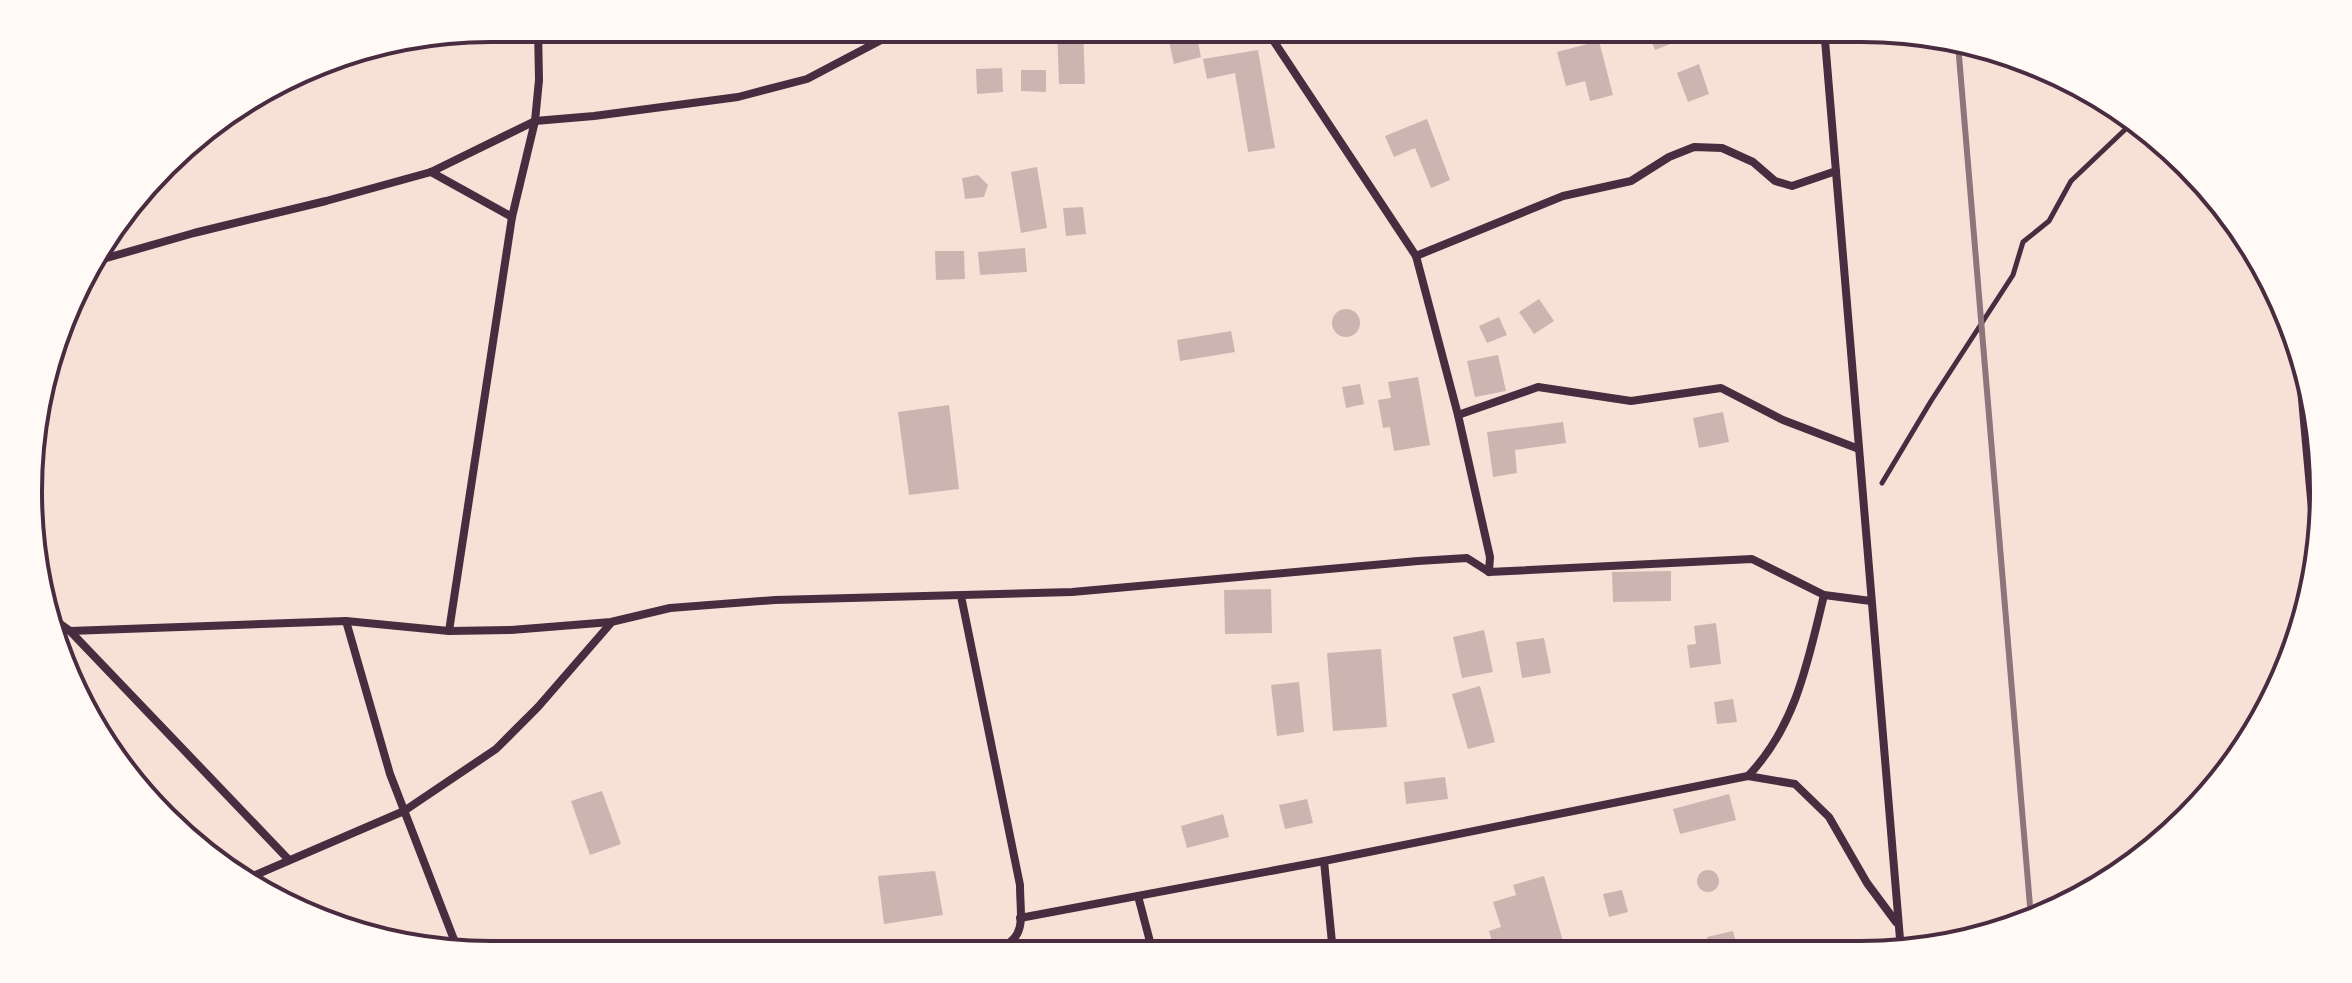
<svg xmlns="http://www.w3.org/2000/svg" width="2352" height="983" font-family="Rubik,sans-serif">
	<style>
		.building { fill: #ccb4b1 }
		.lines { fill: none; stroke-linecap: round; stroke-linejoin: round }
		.path { stroke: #4a2c40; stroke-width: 5 }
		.minor { stroke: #4a2c40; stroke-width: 8 }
		.rail { stroke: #8f747c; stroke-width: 6 }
		.rim { fill: none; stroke: #4a2c40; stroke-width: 4 }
	</style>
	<rect width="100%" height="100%" fill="#f7e1d7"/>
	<g class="building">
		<polygon points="1057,28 1083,28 1085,84 1059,84"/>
		<polygon points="1166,28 1195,28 1201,57 1174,64"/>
		<polygon points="1379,28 1414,28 1414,29 1382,38"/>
		<polygon points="1646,28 1678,28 1683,39 1655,50"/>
		<polygon points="1599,41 1613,95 1590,101 1585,81 1566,86 1557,52"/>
		<polygon points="1258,50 1275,148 1248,152 1235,73 1207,79 1203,59"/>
		<polygon points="1699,64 1709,94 1688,102 1677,73"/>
		<polygon points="1002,68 1003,92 977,94 976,69"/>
		<polygon points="1021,70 1046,70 1046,92 1021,91"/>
		<polygon points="1427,119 1450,180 1431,188 1415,148 1394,157 1385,136"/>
		<polygon points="1037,167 1047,228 1021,233 1011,172"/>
		<polygon points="978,175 988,185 984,197 965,199 962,178"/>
		<polygon points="1083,207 1086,234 1066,236 1063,208"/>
		<polygon points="1025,248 1027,272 980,275 978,252"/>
		<polygon points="935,251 964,251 965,279 936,280"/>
		<polygon points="1539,299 1554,321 1534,334 1519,312"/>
		<circle cx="1346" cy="323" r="14"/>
		<polygon points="1499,317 1507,335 1487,343 1479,326"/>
		<polygon points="1231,331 1235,352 1180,361 1177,340"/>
		<polygon points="1498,355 1506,391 1475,397 1467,361"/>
		<polygon points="1418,377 1430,445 1394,451 1390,427 1383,428 1378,400 1391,398 1388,382"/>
		<polygon points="1360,384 1364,404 1346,408 1342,387"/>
		<polygon points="949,405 959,489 909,495 898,412"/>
		<polygon points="1723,412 1729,442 1699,448 1693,418"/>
		<polygon points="1563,422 1566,443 1515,450 1517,473 1493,477 1487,432"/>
		<polygon points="1671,571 1671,601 1613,602 1612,572"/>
		<polygon points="1271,589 1272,633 1225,634 1224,590"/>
		<polygon points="1716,623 1721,664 1690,668 1687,645 1696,644 1694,626"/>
		<polygon points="1484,630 1493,672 1462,678 1453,637"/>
		<polygon points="1544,638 1551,673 1522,678 1516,642"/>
		<polygon points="1381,649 1387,727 1333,731 1327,653"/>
		<polygon points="1299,682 1304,732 1277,736 1271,685"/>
		<polygon points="1480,686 1495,742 1468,749 1452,694"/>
		<polygon points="1733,699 1737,722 1717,724 1714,702"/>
		<polygon points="1445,777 1448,799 1406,804 1404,782"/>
		<polygon points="602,791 621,844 590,855 571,801"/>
		<polygon points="1729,794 1736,820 1680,834 1673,809"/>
		<polygon points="1307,799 1313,823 1285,829 1279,805"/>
		<polygon points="1223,814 1229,837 1187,848 1181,826"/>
		<circle cx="1708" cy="881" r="11"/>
		<polygon points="935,871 943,915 884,924 878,876"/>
		<polygon points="1544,876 1563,941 1523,952 1495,952 1489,931 1501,927 1493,902 1516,895 1513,885"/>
		<polygon points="1622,890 1628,912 1609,917 1603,894"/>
		<polygon points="1733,931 1738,951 1710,952 1707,937"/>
	</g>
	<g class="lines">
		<polyline class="path" points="1882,483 1931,401 2013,275 2023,242 2049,221 2071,181 2132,123"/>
		<g class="minor">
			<polyline points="1824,28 1901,951"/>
			<polyline points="431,172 512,217"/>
			<polyline points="1416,256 1563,196 1631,181 1669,157 1694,147 1722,148 1753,162 1775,181 1792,186 1836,171"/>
			<polyline points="89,263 194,233 326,201 431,172 535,121 594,116 738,97 807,79 904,28"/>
			<polyline points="2300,377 2314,532"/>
			<polyline points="1458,415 1538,387 1631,401 1721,388 1783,420 1859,449"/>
			<polyline points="1489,572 1752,559 1824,595 1871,601"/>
			<path d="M 961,596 L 1020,885 C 1020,922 1030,940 986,954"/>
			<polyline points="52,618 70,631 346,621 449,631 511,630 611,622 670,608 775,600 1072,592 1418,561 1467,558 1489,572 1490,557 1458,415 1416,256 1265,28"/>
			<polyline points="346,621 390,774 458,950"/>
			<polyline points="70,631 289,860"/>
			<polyline points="449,631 512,217 535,121 539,80 538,28"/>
			<polyline points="1748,776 1795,784 1829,817 1867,883 1896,922"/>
			<polyline points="1324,861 1333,953"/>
			<polyline points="246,879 404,811 496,749 538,707 611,623"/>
			<polyline points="1138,896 1153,953"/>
			<path d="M 1020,918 L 1324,861 L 1748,776 C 1796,726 1808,661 1824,595"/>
		</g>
		<polyline class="rail" points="1958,44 2031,918"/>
	</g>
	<path d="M0 0H2352V983H0ZM491 42H1861A449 449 0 0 1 2310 491V492A449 449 0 0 1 1861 941H491A449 449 0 0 1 42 492V491A449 449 0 0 1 491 42Z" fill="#fffaf5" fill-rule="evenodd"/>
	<path class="rim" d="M491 42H1861A449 449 0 0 1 2310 491V492A449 449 0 0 1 1861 941H491A449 449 0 0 1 42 492V491A449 449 0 0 1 491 42Z"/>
</svg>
